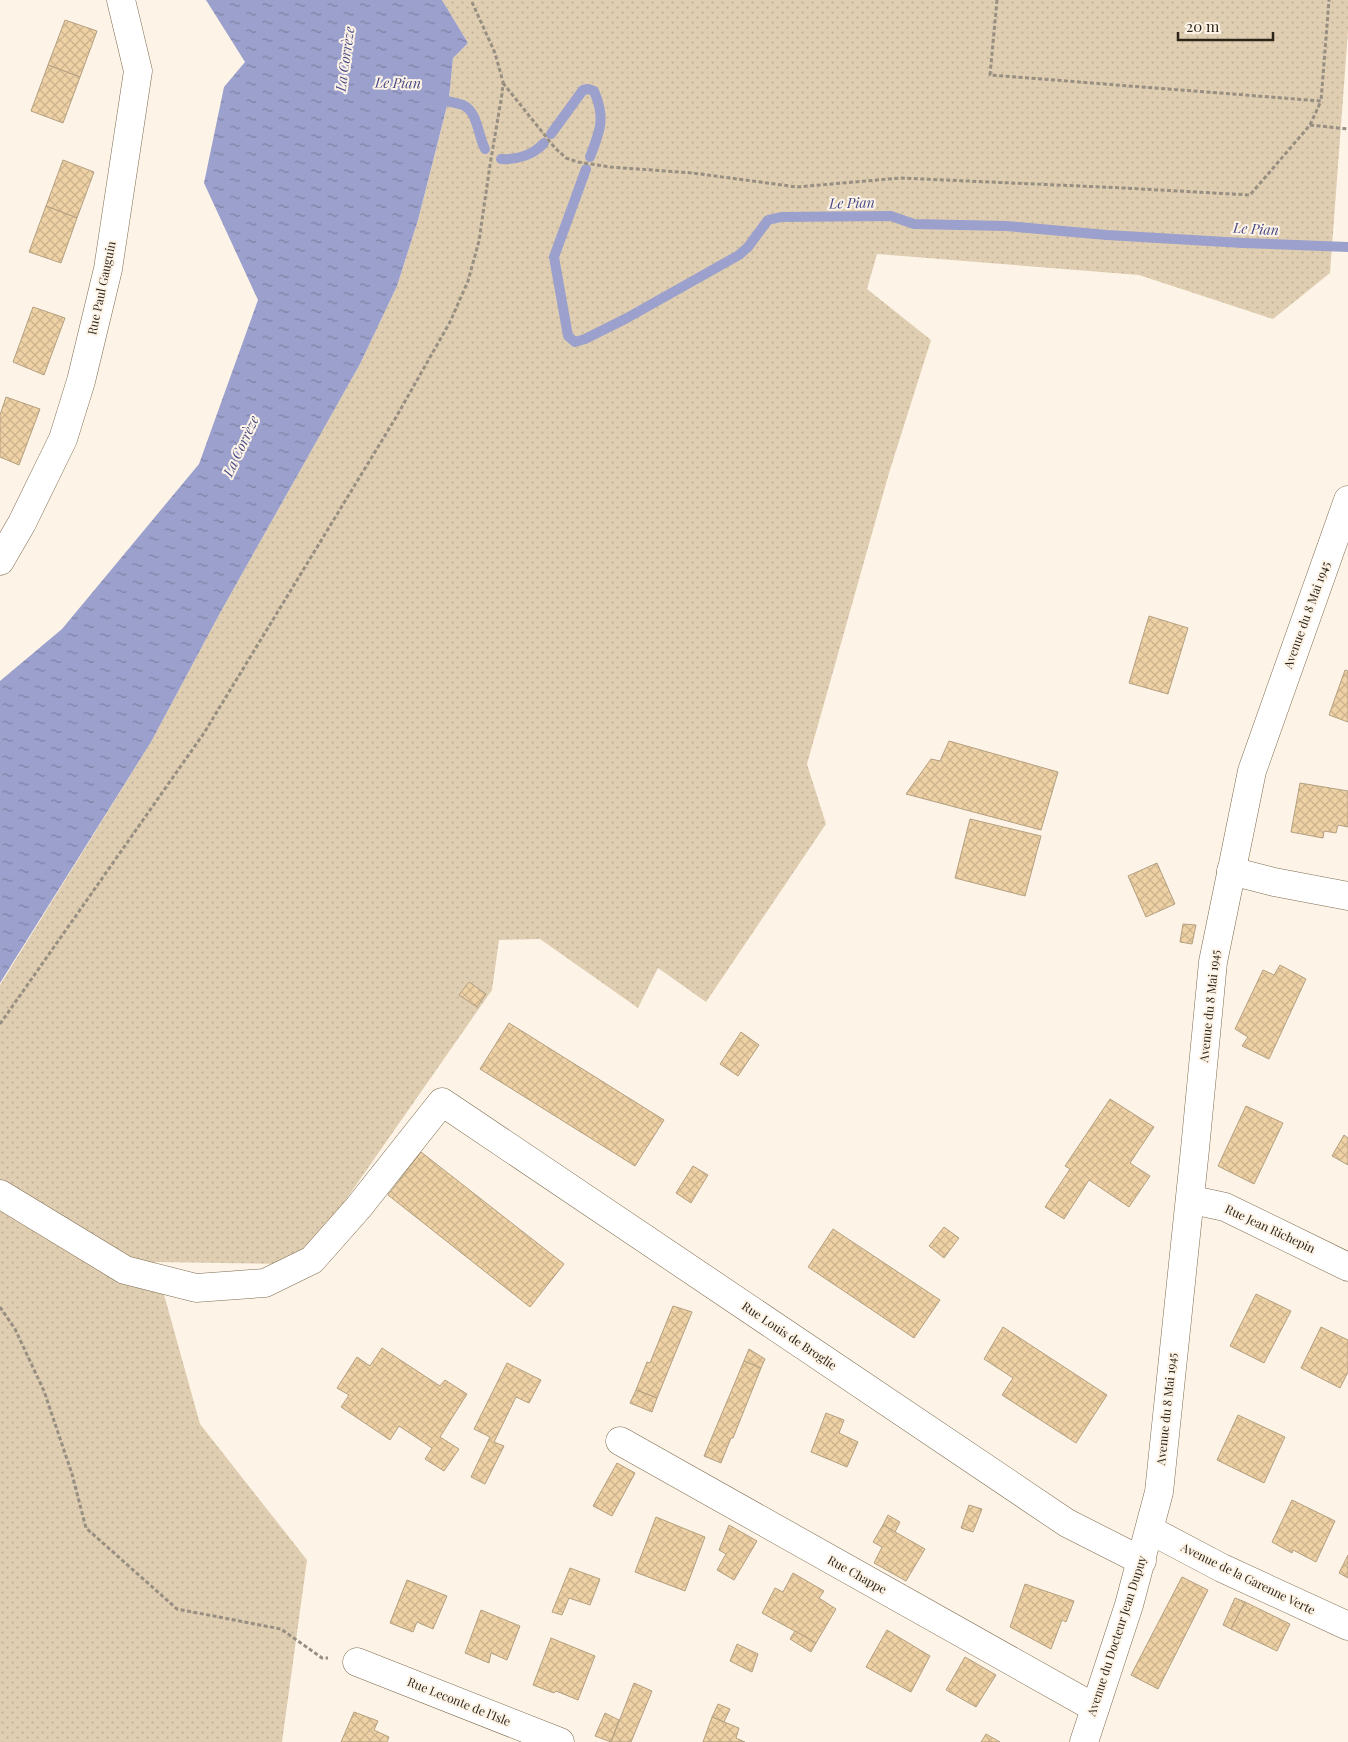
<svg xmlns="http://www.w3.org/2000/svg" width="1348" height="1742" font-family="'Playfair Display',serif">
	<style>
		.park { fill: url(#park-dots) }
		.water { fill: url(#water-ripples) }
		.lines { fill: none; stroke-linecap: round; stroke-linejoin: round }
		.stream { stroke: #9ba0cd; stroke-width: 10 }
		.building { fill: url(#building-cross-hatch); stroke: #b4a081 }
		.minor-casing { stroke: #7f6c4f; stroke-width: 29 }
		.path { stroke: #978f82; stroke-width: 3; stroke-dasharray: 4 2.5; stroke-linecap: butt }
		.minor { stroke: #fff; stroke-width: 28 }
		.labels { text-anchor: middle; stroke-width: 4; stroke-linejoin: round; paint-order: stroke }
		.street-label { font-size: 12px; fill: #2d2518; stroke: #fdf4e7 }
		.water-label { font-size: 14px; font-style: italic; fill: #474a85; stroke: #fdf4e7 }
	</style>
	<defs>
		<pattern id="park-dots" width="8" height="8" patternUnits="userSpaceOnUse" patternTransform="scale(1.25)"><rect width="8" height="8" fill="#e0ceb2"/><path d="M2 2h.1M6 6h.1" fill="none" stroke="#c0b198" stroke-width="1.8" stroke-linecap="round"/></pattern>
		<pattern id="water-ripples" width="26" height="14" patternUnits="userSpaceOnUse" patternTransform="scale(1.25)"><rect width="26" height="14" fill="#9ba0cd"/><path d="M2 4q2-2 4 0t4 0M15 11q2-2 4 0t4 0" fill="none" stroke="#7f82a5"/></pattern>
		<pattern id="building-cross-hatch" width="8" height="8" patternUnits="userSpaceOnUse" patternTransform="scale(1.25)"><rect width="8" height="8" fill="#eed1a5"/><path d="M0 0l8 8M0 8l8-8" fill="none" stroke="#ccb38d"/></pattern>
	</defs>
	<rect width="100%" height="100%" fill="#fdf4e7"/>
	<polygon class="park" points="442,0 1348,0 1348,31 1330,273 1273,319 1139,275 877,254 867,289 931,340 889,473 807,764 826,824 706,1002 658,968 638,1008 540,939 499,940 492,990 315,1244 286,1264 155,1262 200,1424 307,1560 282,1742 0,1742 0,985 151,742 220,613 360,364 397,286 418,220 449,98 453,57 468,43"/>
	<polygon class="water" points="206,0 442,0 468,43 453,58 449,98 418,220 397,286 360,364 220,613 151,742 0,983 0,681 62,629 199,464 258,300 204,183 224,87 245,62"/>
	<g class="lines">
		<g class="stream">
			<path d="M 436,99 C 444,101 454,102 463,105 C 478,112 478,136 485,149"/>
			<path d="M 551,134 L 583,90 L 588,89 L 594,91 C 606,118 600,131 590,157"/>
			<path d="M 501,159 C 517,160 533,155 544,143"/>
			<polyline points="586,169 554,257 568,336 575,342 585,339 627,318 739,255 748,247 768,220 781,217 891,216 914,224 1006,226 1107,235 1243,243 1348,247"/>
		</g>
	</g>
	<g class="building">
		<polygon points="65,20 97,31 80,77 48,65"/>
		<polygon points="48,65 80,77 63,123 31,111"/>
		<polygon points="63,160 94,172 77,218 46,206"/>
		<polygon points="46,206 77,218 61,263 29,252"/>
		<polygon points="33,307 65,318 44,375 13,362"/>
		<polygon points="6,397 40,409 19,465 0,457 0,415"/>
		<polygon points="1149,616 1188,628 1168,694 1129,683"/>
		<polygon points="1345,670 1348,671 1348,722 1329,715"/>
		<polygon points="949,741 1058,772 1041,830 906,794 931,759 940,761"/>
		<polygon points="1300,783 1348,791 1348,827 1338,825 1336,833 1324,831 1323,838 1291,832"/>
		<polygon points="970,819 1041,836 1025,896 955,878"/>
		<polygon points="1157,863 1175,904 1146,917 1128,876"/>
		<polygon points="1183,924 1196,925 1192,944 1180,942"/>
		<polygon points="1280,965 1306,979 1269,1059 1242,1046 1248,1037 1235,1029 1263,970 1274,975"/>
		<polygon points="469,982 486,994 477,1007 459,995"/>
		<polygon points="509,1023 664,1120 635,1166 480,1069"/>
		<polygon points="741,1032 759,1045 738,1076 720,1064"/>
		<polygon points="1110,1099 1154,1127 1130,1163 1150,1176 1129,1207 1089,1180 1064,1219 1045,1207 1070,1169 1065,1166"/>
		<polygon points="1246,1106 1283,1123 1254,1184 1218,1166"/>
		<polygon points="1344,1135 1348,1138 1348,1165 1332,1156"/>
		<polygon points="421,1152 564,1264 530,1307 388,1195"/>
		<polygon points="693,1166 708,1175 691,1203 676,1193"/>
		<polygon points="944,1227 959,1238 944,1258 929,1246"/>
		<polygon points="833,1229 940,1300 914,1338 808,1267"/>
		<polygon points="1256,1294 1291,1311 1264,1363 1230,1346"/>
		<polygon points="673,1306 692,1312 657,1398 636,1390 647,1362 650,1363"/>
		<polygon points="1003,1327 1107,1395 1076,1443 1002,1395 1013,1378 984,1359"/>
		<polygon points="1321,1327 1348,1340 1348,1372 1340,1388 1301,1368"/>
		<polygon points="382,1348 440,1386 445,1380 467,1394 440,1437 459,1449 444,1471 425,1459 432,1448 399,1426 390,1440 341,1407 349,1395 337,1388 357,1357 370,1366"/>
		<polygon points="749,1349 765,1359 761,1368 744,1361"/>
		<polygon points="744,1361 761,1368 733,1438 731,1438 721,1463 704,1456"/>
		<polygon points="507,1363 541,1380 529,1403 516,1397 494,1442 504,1446 485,1484 471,1477 490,1437 474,1429"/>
		<polygon points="636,1390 657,1398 652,1412 630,1403"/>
		<polygon points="826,1413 844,1420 839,1433 858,1442 847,1467 811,1452"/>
		<polygon points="1238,1415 1285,1437 1264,1483 1217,1460"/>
		<polygon points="617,1463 635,1473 612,1516 593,1506"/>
		<polygon points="1292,1500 1335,1521 1316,1562 1293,1550 1292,1553 1272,1542"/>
		<polygon points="969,1505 982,1509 973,1532 961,1528"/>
		<polygon points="888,1515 900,1522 895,1532 883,1525"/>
		<polygon points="656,1517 705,1537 685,1591 635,1572"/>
		<polygon points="729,1525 757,1541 734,1580 717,1570 726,1554 719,1550"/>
		<polygon points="883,1525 925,1549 906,1581 874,1563 882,1547 873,1542"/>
		<polygon points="1348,1555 1348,1578 1339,1573"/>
		<polygon points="570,1568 600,1579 590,1605 569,1598 562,1615 552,1612"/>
		<polygon points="793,1573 824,1591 819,1598 836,1609 816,1643 762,1613 775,1588 783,1592"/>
		<polygon points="1182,1577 1208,1590 1158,1689 1131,1675"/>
		<polygon points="407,1580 447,1596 433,1629 417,1622 413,1632 390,1623"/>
		<polygon points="1025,1584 1074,1601 1066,1622 1062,1620 1051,1649 1010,1627"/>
		<polygon points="1235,1598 1245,1602 1231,1629 1223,1625"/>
		<polygon points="1245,1602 1290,1624 1277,1651 1231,1629"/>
		<polygon points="481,1610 520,1626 507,1660 491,1653 489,1663 465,1653"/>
		<polygon points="887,1630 930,1656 911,1692 866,1667"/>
		<polygon points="795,1631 816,1643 811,1652 790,1639"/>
		<polygon points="551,1638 595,1656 578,1700 556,1691 554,1693 533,1685"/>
		<polygon points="737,1644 758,1654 752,1672 730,1661"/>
		<polygon points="965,1657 996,1675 976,1707 946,1690"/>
		<polygon points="634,1683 652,1691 631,1742 611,1742"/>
		<polygon points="718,1704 730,1709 724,1722 712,1717"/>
		<polygon points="354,1712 378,1721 374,1730 389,1737 387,1742 341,1742"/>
		<polygon points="605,1713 619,1720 611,1742 595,1736"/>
		<polygon points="712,1717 739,1728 736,1738 745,1742 703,1742"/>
		<polygon points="986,1734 1000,1742 981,1742"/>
	</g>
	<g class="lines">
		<defs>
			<g id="minor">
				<polyline points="0,561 22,523 63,439 81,381 108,269 138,71 121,0"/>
				<polyline points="1231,871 1274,882 1348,896"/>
				<polyline points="0,1194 125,1270 196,1288 265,1283 312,1260 358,1208 442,1102 1067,1523 1142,1561"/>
				<polyline points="1190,1201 1202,1202 1225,1207 1348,1267"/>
				<polyline points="620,1441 1095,1708"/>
				<polyline points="1150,1530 1222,1568 1348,1626"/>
				<polyline points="357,1662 560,1742"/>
				<polyline points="1084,1742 1129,1605 1159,1492 1195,1149 1213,962 1252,771 1348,500"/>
			</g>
		</defs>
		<use href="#minor" class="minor-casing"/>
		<g class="path">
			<polyline points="997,0 990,75 1321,101 1329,0"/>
			<polyline points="503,83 555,148 566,158 578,162 610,167 693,173 797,187 900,178 1124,188 1250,195 1310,125 1321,101"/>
			<polyline points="1310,125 1348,129"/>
			<polyline points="0,1024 204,733 395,419 450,322 468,281 479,241 490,165 502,94 503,82 495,53 471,0"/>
			<polyline points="0,1307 15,1329 44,1391 72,1474 86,1528 177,1609 281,1629 322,1658 328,1658"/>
		</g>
		<use href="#minor" class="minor"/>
	</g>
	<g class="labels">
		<g class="street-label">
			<text transform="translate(102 288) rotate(-78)" y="4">Rue Paul Gauguin</text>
			<text transform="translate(1307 615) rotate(-70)" y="4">Avenue du 8 Mai 1945</text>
			<text transform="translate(1210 1006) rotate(-84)" y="4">Avenue du 8 Mai 1945</text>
			<text transform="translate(1270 1229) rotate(25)" y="4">Rue Jean Richepin</text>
			<text transform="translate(789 1336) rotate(34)" y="4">Rue Louis de Broglie</text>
			<text transform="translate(1167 1409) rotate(-84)" y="4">Avenue du 8 Mai 1945</text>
			<text transform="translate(857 1575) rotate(29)" y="4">Rue Chappe</text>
			<text transform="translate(1248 1579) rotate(26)" y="4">Avenue de la Garenne Verte</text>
			<text transform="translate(1117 1636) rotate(-72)" y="4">Avenue du Docteur Jean Dupuy</text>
			<text transform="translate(459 1702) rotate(22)" y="4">Rue Leconte de l'Isle</text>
		</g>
		<g class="water-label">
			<text transform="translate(345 59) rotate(-82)" y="5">La Corrèze</text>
			<text transform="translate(398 83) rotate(1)" y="5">Le Pian</text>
			<text transform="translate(852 203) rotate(-1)" y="5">Le Pian</text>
			<text transform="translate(1256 229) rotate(3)" y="5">Le Pian</text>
			<text transform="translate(241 446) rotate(-65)" y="5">La Corrèze</text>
		</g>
	</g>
	<path d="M1178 32v8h95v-8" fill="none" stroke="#2d2518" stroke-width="2.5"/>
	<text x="1186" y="32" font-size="15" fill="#2d2518" stroke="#fdf4e7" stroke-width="4" paint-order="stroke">20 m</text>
</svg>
